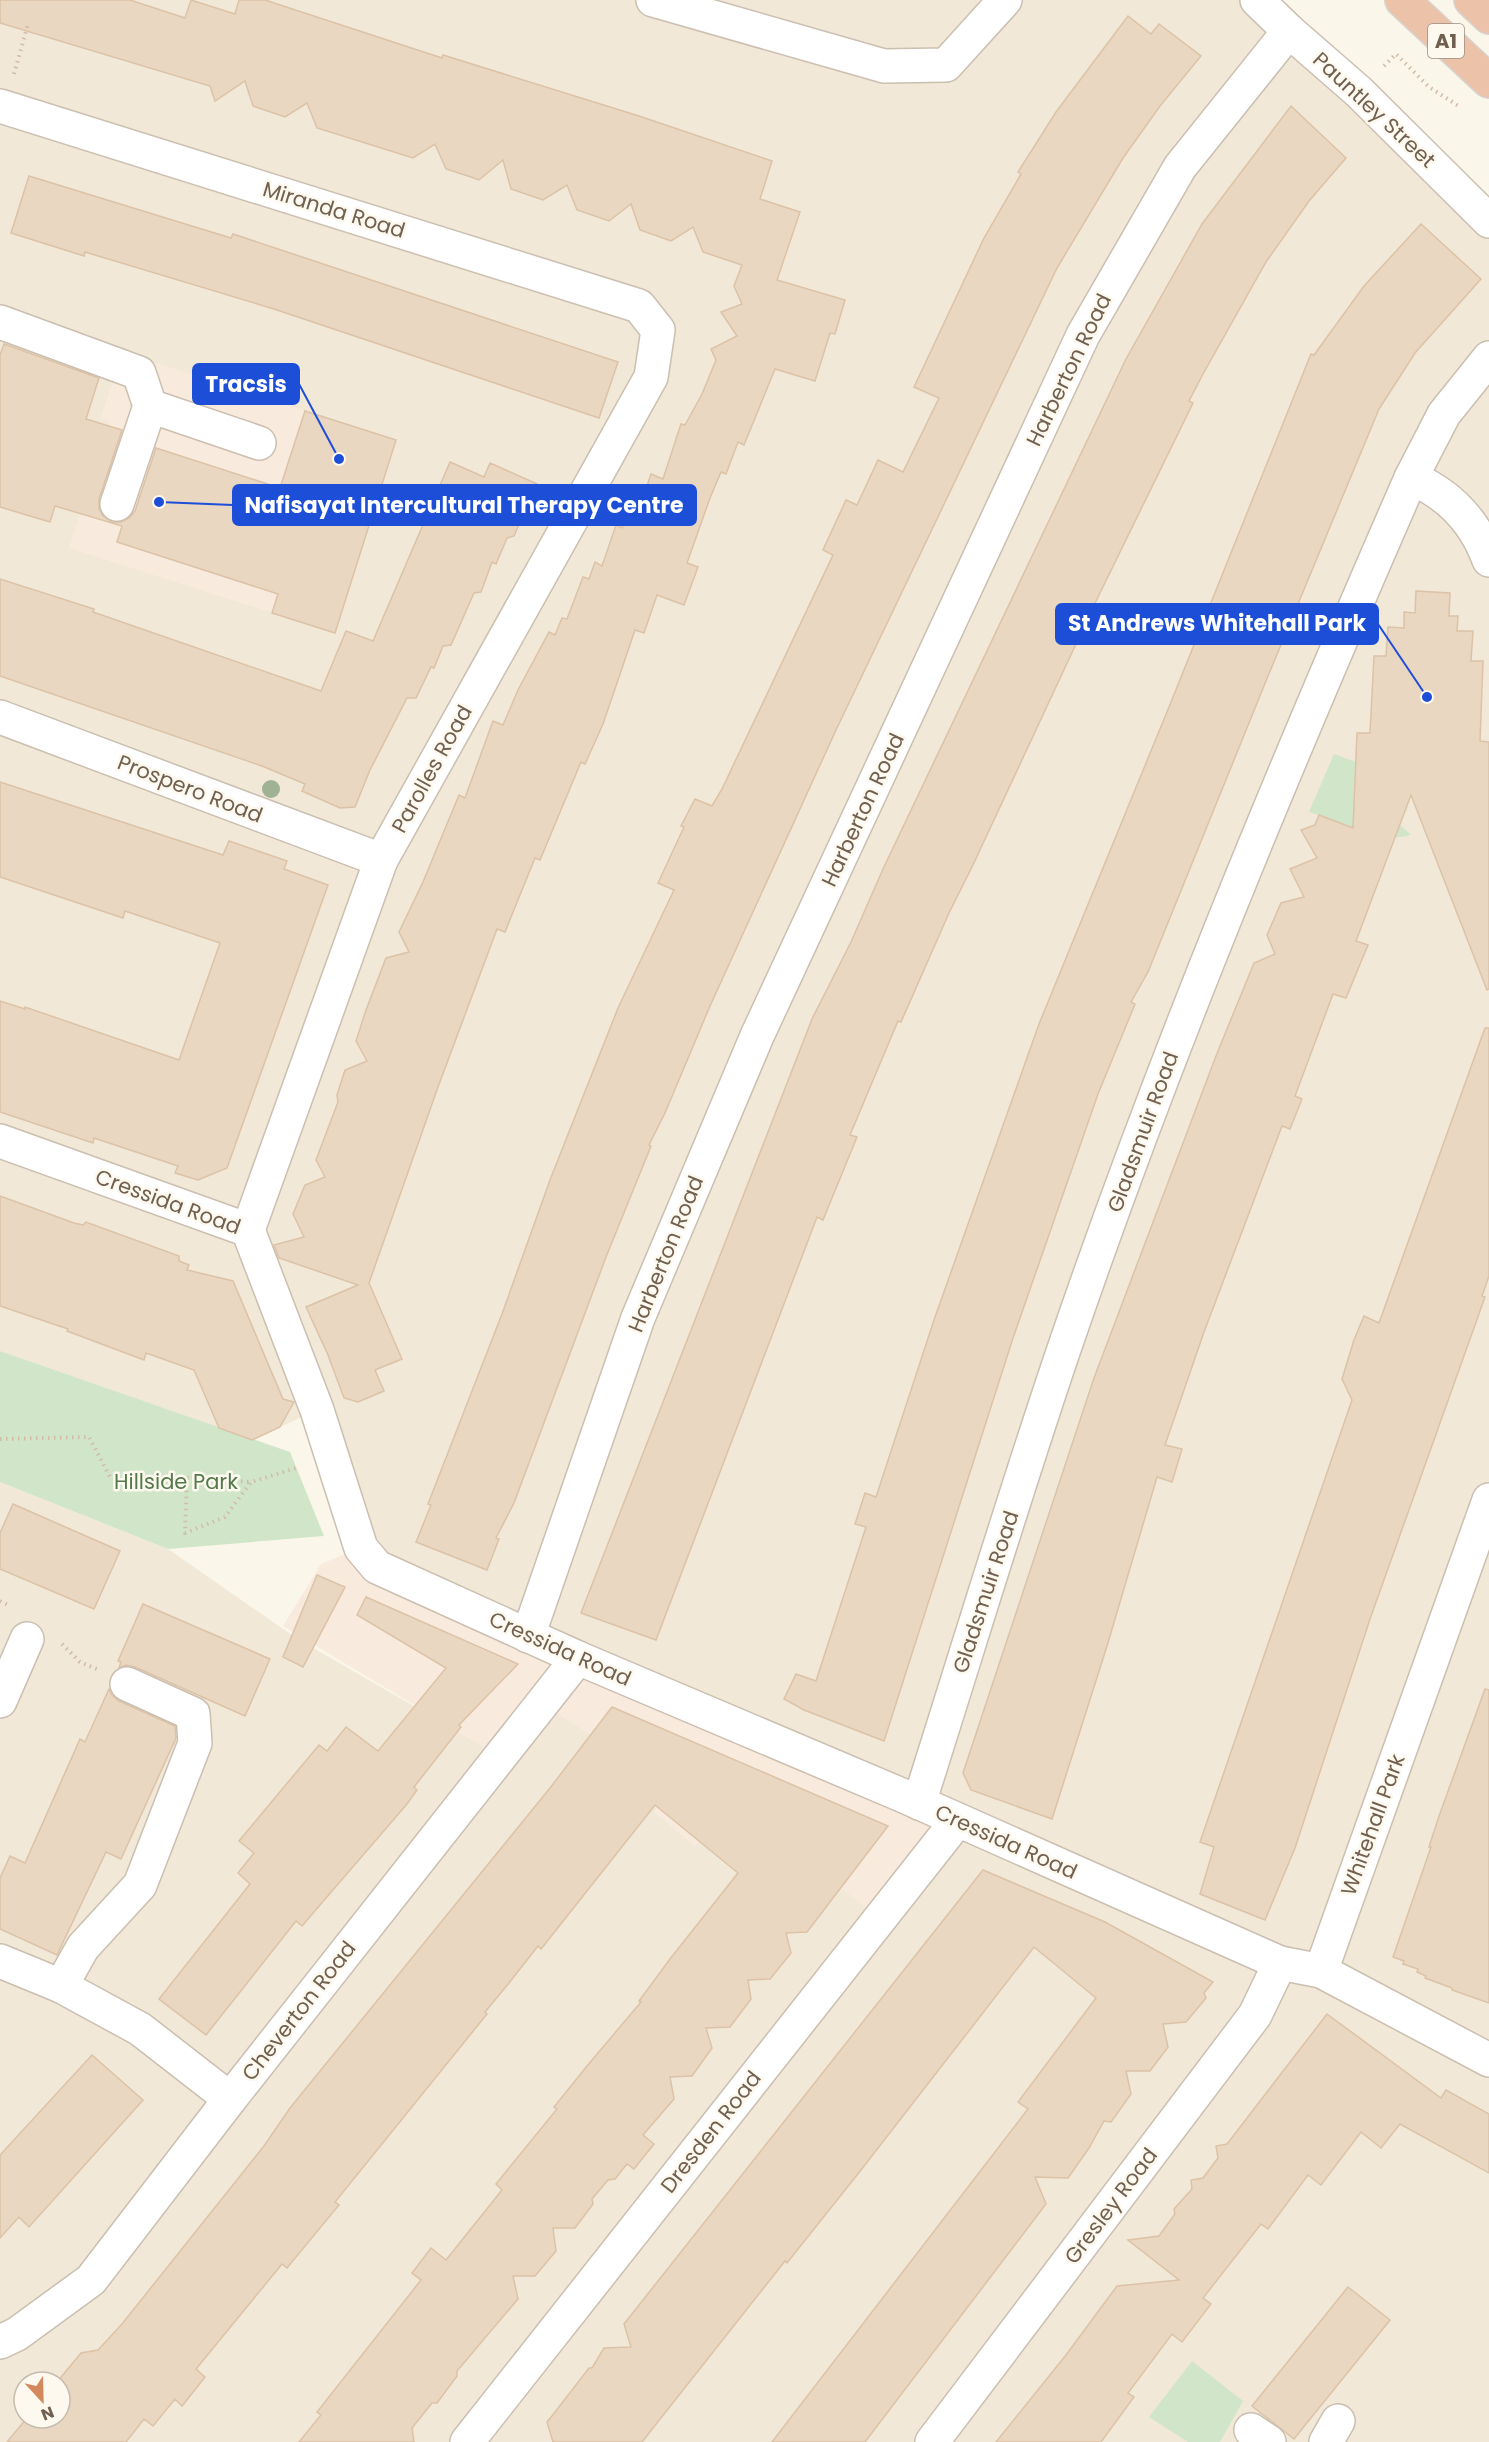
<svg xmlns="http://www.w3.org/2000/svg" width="1489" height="2442" font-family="Poppins,sans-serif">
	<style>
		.residential { fill: #f1e8d8; fill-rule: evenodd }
		.commercial { fill: #f9eade }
		.green { fill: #d1e6c9 }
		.building { fill: #ead7c2; stroke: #dcc2a6; stroke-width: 1.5 }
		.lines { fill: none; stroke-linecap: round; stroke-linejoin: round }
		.minor-casing { stroke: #cbbfb0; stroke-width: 36 }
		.highway-casing { stroke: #d7d2ce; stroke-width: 36 }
		.path { stroke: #d1bda7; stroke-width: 4; stroke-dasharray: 1.5 4.5; stroke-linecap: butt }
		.minor { stroke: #fff; stroke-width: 33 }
		.highway { stroke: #ecc3a8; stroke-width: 33 }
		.tree { fill: #9fb293 }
		.labels { text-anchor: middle; stroke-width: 5; stroke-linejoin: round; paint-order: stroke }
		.shield { fill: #fdf9ef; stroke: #9b8e80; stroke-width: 1.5 }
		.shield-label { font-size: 20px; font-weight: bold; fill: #716050 }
		.street-label { font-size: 21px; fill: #716050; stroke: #fdf9ef }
		.park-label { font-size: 21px; fill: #547a4c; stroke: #fdf9ef }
		.leader { fill: none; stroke: #1d4ed8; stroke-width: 2 }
		.callout-dot { fill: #1d4ed8; stroke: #fdf9ef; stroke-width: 2 }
		.callout { fill: #1d4ed8; stroke: #1d4ed8; stroke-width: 2 }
		.callout-label { font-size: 22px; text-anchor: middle; font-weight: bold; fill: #fff }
	</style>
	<rect width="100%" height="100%" fill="#faf6e9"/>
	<path class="residential" d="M 0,0 L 1257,0 L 1489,226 L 1489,2442 L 0,2442 L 0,1482 L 168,1549 L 296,1638 L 502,1757 L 546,1706 L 590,1734 L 633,1770 L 661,1803 L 654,1812 L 695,1845 L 731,1805 L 957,1821 L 377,1567 L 317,1410 L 252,1440 L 0,1351 ZM 24,2382 L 60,2382 L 60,2418 L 24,2418 Z"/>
	<g class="commercial">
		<polygon points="0,313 396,440 375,505 359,500 304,623 69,548 110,422 101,418 113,379"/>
		<polygon points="361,1548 957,1821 880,1918 731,1805 695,1846 654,1812 661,1802 633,1770 590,1734 546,1706 502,1758 283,1626 321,1564"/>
	</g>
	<g class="green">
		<path d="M 1334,754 L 1356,762 L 1397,822 L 1411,835 C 1377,845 1341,821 1309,812 Z"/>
		<polygon points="0,1351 290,1452 324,1536 168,1549 0,1482"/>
		<polygon points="1192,2361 1243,2401 1220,2442 1188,2442 1149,2417"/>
	</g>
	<g class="building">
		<polygon points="0,0 130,0 185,18 191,0 235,14 239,0 265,0 442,58 443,55 639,116 772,161 760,199 800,212 777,280 845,300 835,334 830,333 815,381 775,369 744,445 738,442 726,474 721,472 710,498 687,563 698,567 684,605 657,595 644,633 635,630 603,724 585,764 581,762 540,860 535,858 505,932 497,929 438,1087 369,1283 402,1359 375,1370 384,1391 358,1402 344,1398 328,1355 306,1307 358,1285 279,1258 274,1245 304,1237 293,1214 305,1185 325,1177 316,1160 338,1102 337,1095 345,1070 367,1061 356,1041 366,1010 386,958 409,952 399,932 423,882 459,795 465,798 493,721 503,725 518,690 549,632 555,635 562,618 567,619 583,577 589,579 595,562 602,566 616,525 622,528 630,510 638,513 651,474 663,479 681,424 685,425 702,394 716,360 711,349 737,336 721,312 742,304 734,286 742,265 703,252 693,227 671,241 640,230 631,204 609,221 577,210 567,185 543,200 511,189 503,160 479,180 471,177 446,169 435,144 413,158 317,128 307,103 285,117 253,106 245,81 215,101 210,86 0,23"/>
		<polygon points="1128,16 1151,34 1159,24 1201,56 1160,106 1123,158 1057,268 836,730 710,1006 665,1113 649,1145 651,1146 606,1257 514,1503 496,1538 499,1539 487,1570 416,1542 431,1505 428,1504 502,1314 550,1180 618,1008 674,890 658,883 684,827 681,826 695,799 712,806 722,789 833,555 823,550 846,500 857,505 878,460 903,472 939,398 914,387 984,238 1021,174 1018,172 1056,112"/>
		<polygon points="1291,106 1346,158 1309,201 1266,262 1203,374 1189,401 1193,403 1097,599 972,867 949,913 901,1022 898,1021 850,1135 857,1137 823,1220 817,1217 806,1246 656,1640 581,1613 812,1019 851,942 883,869 1126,359 1202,224"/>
		<polygon points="29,176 231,238 233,234 618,362 599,418 274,309 85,252 84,256 11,233"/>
		<polygon points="1421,224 1481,279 1415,353 1379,409 1268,676 1148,972 1131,1002 1135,1004 1098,1094 1013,1338 884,1741 804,1710 784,1699 796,1674 816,1681 866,1527 855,1524 865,1493 876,1497 934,1320 1039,1024 1169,707 1311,354 1314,355 1364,286"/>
		<polygon points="4,344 99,378 86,419 122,430 99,499 99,508 103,516 112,522 121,522 129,518 135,511 156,448 280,488 305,411 396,440 335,633 272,613 278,594 117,542 122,526 55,506 50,522 0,507 0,355"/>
		<polygon points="450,462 484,477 490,463 537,484 514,536 507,538 496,564 492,562 481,592 474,593 451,645 443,646 434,668 431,667 416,698 407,698 370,770 355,807 340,808 302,791 305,784 262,766 0,676 0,579 94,609 93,612 321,691 346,631 373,641"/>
		<polygon points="1416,591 1450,593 1449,616 1458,616 1457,631 1473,631 1471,661 1483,661 1480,741 1489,742 1489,989 1487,990 1411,795 1356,941 1368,945 1346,998 1333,994 1295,1096 1302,1099 1290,1129 1282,1126 1204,1332 1165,1445 1182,1449 1172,1482 1157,1477 1107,1646 1052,1819 971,1790 963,1773 1094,1378 1216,1056 1254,963 1275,954 1267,935 1281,903 1304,897 1290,869 1317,858 1301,830 1315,825 1319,815 1353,828 1357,733 1370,733 1374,656 1386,656 1388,627 1404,628 1404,612 1415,613"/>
		<polygon points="0,782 223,855 229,841 287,861 284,869 328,885 227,1168 198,1180 175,1173 178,1166 94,1138 93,1143 0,1112 0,1001 25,1009 25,1007 179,1060 220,943 125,911 123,918 0,877"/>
		<polygon points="1485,1028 1489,1028 1489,1276 1482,1296 1485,1297 1370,1619 1295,1848 1265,1920 1200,1894 1214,1847 1200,1842 1352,1400 1342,1379 1354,1340 1364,1316 1379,1323"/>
		<polygon points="0,1196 74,1223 83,1225 86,1222 179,1256 179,1261 189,1265 187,1270 233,1281 283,1399 294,1402 280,1427 252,1440 219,1428 194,1370 146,1353 144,1360 67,1331 68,1329 0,1306"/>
		<polygon points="13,1504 120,1551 94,1609 0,1569 0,1533"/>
		<polygon points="317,1575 345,1587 303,1667 283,1657"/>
		<polygon points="366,1597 518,1664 459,1725 461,1727 414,1787 417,1790 407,1804 302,1926 296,1921 206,2035 159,1999 250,1884 238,1873 254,1853 239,1841 319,1745 327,1751 346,1727 378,1751 446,1668 357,1615"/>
		<polygon points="143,1604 270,1659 245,1716 135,1667 126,1665 119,1668 121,1662 118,1661"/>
		<polygon points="109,1689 112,1695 119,1701 175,1726 176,1738 121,1859 106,1852 57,1955 0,1929 0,1878 10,1856 25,1863 80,1739 85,1742"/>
		<polygon points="1485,1689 1489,1690 1489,2003 1452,1990 1452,1988 1425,1978 1426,1976 1417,1972 1418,1969 1403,1964 1404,1961 1393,1957 1431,1847 1429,1847 1438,1819"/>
		<polygon points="612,1707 888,1826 807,1932 786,1933 791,1953 770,1979 748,1980 751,1999 730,2027 706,2028 712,2048 692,2076 670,2077 674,2099 643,2135 654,2144 634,2169 627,2164 615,2179 608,2180 592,2199 593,2204 575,2228 553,2228 556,2251 535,2276 513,2276 518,2299 457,2371 457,2376 437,2403 432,2403 412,2428 414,2442 299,2442 321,2415 317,2412 421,2280 412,2273 431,2248 446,2260 502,2190 496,2184 557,2109 554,2107 587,2066 641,2002 639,2001 670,1959 738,1873 655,1805 541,1949 538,1946 509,1983 485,2012 487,2014 335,2202 339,2205 287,2268 282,2264 196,2369 205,2377 182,2406 175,2399 153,2426 144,2419 126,2442 7,2442 27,2418 60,2418 60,2382 57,2382 81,2353 98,2350 122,2324 264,2146 290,2108 550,1788"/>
		<polygon points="983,1870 1105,1922 1213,1982 1204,1993 1206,1998 1186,2022 1163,2024 1168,2047 1150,2071 1126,2071 1131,2094 1111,2122 1104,2121 1089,2148 1068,2178 1035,2177 1046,2204 865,2442 772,2442 1028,2109 1018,2102 1096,1998 1034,1947 861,2170 787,2263 785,2261 642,2442 553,2442 547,2422 552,2416 589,2368 592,2368 604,2348 631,2347 624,2324"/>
		<polygon points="1327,2014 1441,2098 1446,2090 1489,2114 1489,2173 1400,2124 1381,2148 1361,2132 1321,2185 1308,2175 1268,2229 1261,2224 1203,2298 1211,2304 1182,2342 1172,2334 1128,2393 1134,2397 1101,2442 996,2442 1066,2355 1117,2286 1179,2280 1128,2240 1159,2236 1175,2214 1174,2209 1192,2189 1191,2180 1203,2178 1218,2158 1216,2146 1227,2144"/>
		<polygon points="92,2055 143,2100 29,2227 19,2217 0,2238 0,2155"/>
		<polygon points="1348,2287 1390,2320 1294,2439 1252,2406"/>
	</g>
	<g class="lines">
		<defs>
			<g id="minor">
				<polyline points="653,0 884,66 946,65 1005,0"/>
				<polyline points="1257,0 1289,31 1359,92 1489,221"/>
				<polyline points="0,106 639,306 658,330 651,377 381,860 248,1230"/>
				<polyline points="0,322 139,373 150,406 259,443"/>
				<path d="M 1489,358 L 1444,414 L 1411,478 C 1449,494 1475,521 1489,560"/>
				<polyline points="117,504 150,406"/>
				<polyline points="0,717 381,860"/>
				<polyline points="0,1141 248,1230 317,1410 361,1548 377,1567 578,1658 904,1796 1280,1963 1321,1971 1489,2060"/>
				<polyline points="528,1636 638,1318 757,1036 1083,335 1180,167 1289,31"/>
				<polyline points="0,1701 27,1639"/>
				<path d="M 919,1803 C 967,1652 1013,1499 1064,1349 C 1165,1053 1286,764 1411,478"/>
				<polyline points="0,1961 61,1986 140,2029 230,2099"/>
				<polyline points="1321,1971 1489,1500"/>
				<polyline points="61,1986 83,1947 140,1885 195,1743 193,1714 127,1684"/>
				<polyline points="0,2342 17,2334 91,2280 230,2099 578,1658"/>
				<polyline points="1251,2430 1269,2442"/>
				<polyline points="467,2442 957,1821"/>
				<polyline points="932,2442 1255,2015 1280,1963"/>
				<polyline points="1326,2442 1338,2421"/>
			</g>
			<g id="highway">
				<polyline points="1402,0 1489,81"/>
				<polyline points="1471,0 1489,17"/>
			</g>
		</defs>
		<use href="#minor" class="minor-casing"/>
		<use href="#highway" class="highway-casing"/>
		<g class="path">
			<polyline points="1384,66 1396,54 1429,87 1460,107"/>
			<polyline points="14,74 28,24"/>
			<polyline points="0,1439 89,1437 110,1477 144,1490 187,1478 185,1533 225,1517 251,1482 297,1468"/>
			<polyline points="187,1478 251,1482"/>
			<polyline points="0,1601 10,1606"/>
			<polyline points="62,1644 80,1662 97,1669"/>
		</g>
		<use href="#minor" class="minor"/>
		<use href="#highway" class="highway"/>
	</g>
	<circle class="tree" cx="271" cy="789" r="9"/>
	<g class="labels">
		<rect class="shield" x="1428" y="24" width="36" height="34" rx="4.5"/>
		<g class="shield-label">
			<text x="1446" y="48">A1</text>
		</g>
		<g class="street-label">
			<text transform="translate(1374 110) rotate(43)" y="7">Pauntley Street</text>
			<text transform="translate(334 210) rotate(17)" y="7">Miranda Road</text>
			<text transform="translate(1069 370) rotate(-64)" y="7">Harberton Road</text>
			<text transform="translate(432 769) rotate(-61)" y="7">Parolles Road</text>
			<text transform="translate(190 789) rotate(21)" y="7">Prospero Road</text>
			<text transform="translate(863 810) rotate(-65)" y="7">Harberton Road</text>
			<text transform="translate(1143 1132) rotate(-70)" y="7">Gladsmuir Road</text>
			<text transform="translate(168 1202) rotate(20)" y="7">Cressida Road</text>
			<text transform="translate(666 1254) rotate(-68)" y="7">Harberton Road</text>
			<text transform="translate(986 1592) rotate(-72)" y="7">Gladsmuir Road</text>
			<text transform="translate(560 1649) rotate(24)" y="7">Cressida Road</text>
			<text transform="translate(1373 1825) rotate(-70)" y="7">Whitehall Park</text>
			<text transform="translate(1006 1842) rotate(24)" y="7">Cressida Road</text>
			<text transform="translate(299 2011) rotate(-52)" y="7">Cheverton Road</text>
			<text transform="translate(711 2132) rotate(-52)" y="7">Dresden Road</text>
			<text transform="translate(1111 2206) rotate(-53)" y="7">Gresley Road</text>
		</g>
		<g class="park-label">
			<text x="176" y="1489">Hillside Park</text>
		</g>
	</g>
	<path class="leader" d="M339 459L299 384M159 502L233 505M1427 697L1378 624"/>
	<g class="callout-dot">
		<circle cx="339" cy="459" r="6"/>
		<circle cx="159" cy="502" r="6"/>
		<circle cx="1427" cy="697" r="6"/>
	</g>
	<g class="callout">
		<rect x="193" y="364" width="106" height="40" rx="6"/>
		<rect x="233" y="485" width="463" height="40" rx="6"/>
		<rect x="1056" y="604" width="322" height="40" rx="6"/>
	</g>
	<g class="callout-label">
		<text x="246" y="392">Tracsis</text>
		<text x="464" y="513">Nafisayat Intercultural Therapy Centre</text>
		<text x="1217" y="631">St Andrews Whitehall Park</text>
	</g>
	<g transform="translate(42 2400) rotate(158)"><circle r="28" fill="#fdf9ef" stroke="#c5bcaf" stroke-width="1.5"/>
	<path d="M0-4.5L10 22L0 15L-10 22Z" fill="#d4885e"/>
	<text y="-9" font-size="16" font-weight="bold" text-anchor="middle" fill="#716050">N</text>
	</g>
</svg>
